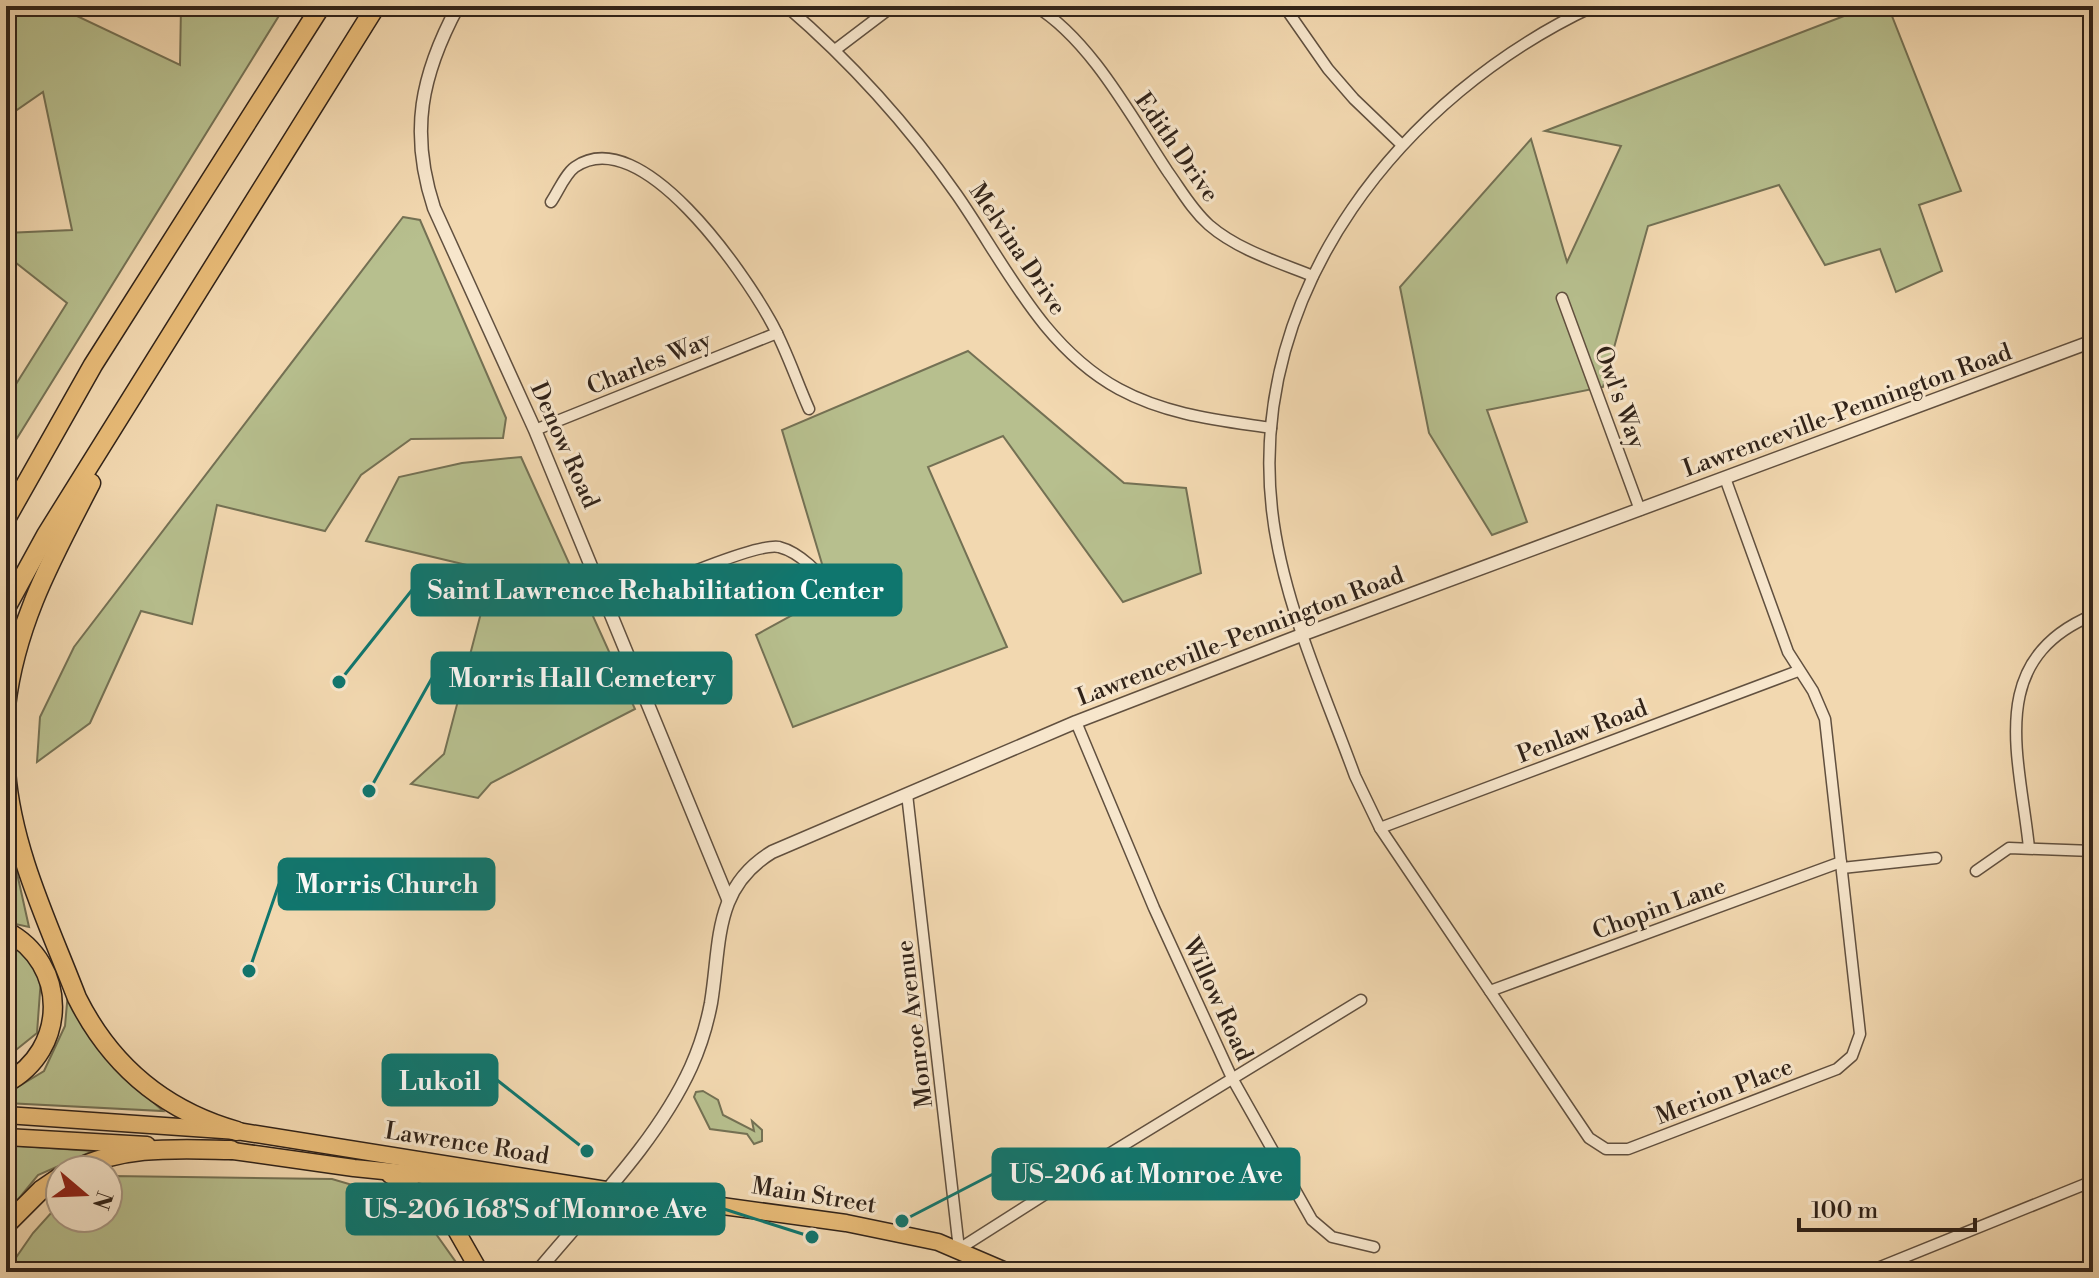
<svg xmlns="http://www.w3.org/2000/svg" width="2099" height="1278" font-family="'Libre Bodoni',serif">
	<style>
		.green { fill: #b7bf8e; stroke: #747154; stroke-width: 2 }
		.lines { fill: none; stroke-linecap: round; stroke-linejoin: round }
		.minor-casing { stroke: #61503f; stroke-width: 13 }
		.tertiary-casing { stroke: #61503f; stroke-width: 15 }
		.trunk-casing { stroke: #312319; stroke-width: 19 }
		.motorway-casing { stroke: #312319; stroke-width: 21 }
		.minor { stroke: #f7e6cc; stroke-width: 10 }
		.tertiary { stroke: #f7e6cc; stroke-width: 12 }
		.trunk { stroke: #e9bc78; stroke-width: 16 }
		.motorway { stroke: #e9bc78; stroke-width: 18 }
		.labels { text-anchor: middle; stroke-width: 6; stroke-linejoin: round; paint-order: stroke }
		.street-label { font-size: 24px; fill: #312319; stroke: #f7e6cc }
		.leader { fill: none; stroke: #0f766e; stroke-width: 3 }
		.callout-dot { fill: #0f766e; stroke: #f7e6cc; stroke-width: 3 }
		.callout { fill: #0f766e; stroke: #0f766e; stroke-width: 3 }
		.callout-label { font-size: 26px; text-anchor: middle; font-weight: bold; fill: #fff }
	</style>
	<rect width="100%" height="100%" fill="#f2d8b0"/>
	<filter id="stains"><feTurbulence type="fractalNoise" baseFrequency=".0025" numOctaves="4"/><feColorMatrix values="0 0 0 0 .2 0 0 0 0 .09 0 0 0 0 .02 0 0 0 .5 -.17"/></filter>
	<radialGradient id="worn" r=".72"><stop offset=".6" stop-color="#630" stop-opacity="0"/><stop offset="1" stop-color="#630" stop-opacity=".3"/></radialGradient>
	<g class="green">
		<polygon points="6,6 56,6 180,65 181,6 285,6 6,456 6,400 67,303 6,255 6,233 72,230 43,92 11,114 6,111"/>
		<polygon points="1870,6 1888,6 1961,191 1919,205 1942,271 1896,292 1880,249 1825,265 1779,185 1648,226 1603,387 1487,410 1527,522 1492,535 1429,433 1400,287 1531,139 1567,262 1621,146 1545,131"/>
		<polygon points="403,217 420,220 506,418 503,438 411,439 361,475 325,531 217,505 192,624 141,611 90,723 37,762 40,717 74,647"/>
		<polygon points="968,351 1124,483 1186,488 1201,573 1123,602 1003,436 928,467 1007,647 793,727 756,635 831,594 782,430"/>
		<polygon points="521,457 635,709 491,783 478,798 411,784 444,754 492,571 366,541 399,477 462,463"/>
		<polygon points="6,824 29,927 6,922"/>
		<polygon points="6,940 14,941 41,978 37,1033 6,1058"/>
		<polygon points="68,992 114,1067 163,1111 6,1103 6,1094 44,1071 65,1026"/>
		<polygon points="703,1091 718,1100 723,1115 754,1131 752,1121 762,1130 762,1141 754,1144 747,1134 710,1129 694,1097 696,1092"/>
		<polygon points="6,1145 93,1151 38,1175 6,1214"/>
		<polygon points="112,1176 332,1179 414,1203 463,1272 6,1272 33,1233 60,1203 60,1218 108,1218 108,1178"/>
	</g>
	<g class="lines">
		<defs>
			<g id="minor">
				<path d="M 786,6 C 850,61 908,125 957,195 C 1005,264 1042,347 1119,389 C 1167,415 1218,420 1271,428"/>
				<path d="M 1035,6 C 1091,40 1132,118 1168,172 C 1181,190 1192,210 1209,225 C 1238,250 1278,262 1313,276"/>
				<polyline points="1284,6 1328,69 1354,99 1402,145"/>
				<path d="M 1594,6 C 1403,95 1247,290 1272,510 C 1282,600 1324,691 1355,776 L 1380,828 L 1589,1138 L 1606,1149 L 1628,1149 L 1837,1069 L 1852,1056 L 1860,1034 L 1825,719 L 1813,691 L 1788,652 L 1725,478"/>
				<polyline points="835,50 893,6"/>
				<path d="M 551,202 C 558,192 565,174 575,167 C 641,121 744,273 770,320 C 786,348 796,380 809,409"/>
				<polyline points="1562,298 1640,510"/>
				<polyline points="535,430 777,333"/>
				<path d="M 610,607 C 637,595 756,542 779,547 C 806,554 826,583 844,603"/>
				<polyline points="1076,722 1154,908 1232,1078 1312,1220 1332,1237 1374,1247"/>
				<polyline points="907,794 959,1249 1091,1165 1361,1000"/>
				<polyline points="1380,828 1798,671"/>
				<path d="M 2029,848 C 2020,758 1984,660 2093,615"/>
				<polyline points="1842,868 1936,858"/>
				<polyline points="1976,871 2009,848 2093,851"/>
				<polyline points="1490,991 1841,862"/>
				<polyline points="1868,1272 2093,1181"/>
			</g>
			<g id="tertiary">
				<path d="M 458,6 C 421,75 409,132 434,208 L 535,430 L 728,899"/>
				<path d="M 537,1272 C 589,1209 657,1142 691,1067 C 700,1047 707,1024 711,1003 C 721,942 713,888 772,852 L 1076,722 L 1304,634 L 2093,341"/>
			</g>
			<g id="trunk">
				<polyline points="6,1115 237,1131 606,1190 846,1223 938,1242 1008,1272"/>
				<polyline points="6,1137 147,1145"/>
				<polyline points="219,1149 354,1168 541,1187"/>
				<polyline points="390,1175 407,1184 448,1216 480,1272"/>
			</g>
			<g id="motorway">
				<polyline points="6,519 93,365 321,6"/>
				<polyline points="6,608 46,535 376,6"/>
				<path d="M 6,706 C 16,622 53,557 91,483"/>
				<path d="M 6,771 C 12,850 49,925 77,998 C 111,1066 163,1110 237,1131"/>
				<path d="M 6,931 C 69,964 68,1050 6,1083"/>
				<path d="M 74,1170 C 124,1145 177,1149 231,1150"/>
				<polyline points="6,1225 41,1190 60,1177"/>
			</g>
		</defs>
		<use href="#minor" class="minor-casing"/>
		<use href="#tertiary" class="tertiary-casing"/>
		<use href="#trunk" class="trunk-casing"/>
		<use href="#motorway" class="motorway-casing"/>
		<use href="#minor" class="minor"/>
		<use href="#tertiary" class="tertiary"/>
		<use href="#trunk" class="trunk"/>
		<use href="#motorway" class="motorway"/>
	</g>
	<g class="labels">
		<g class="street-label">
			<text transform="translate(1177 147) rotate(55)" y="8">Edith Drive</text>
			<text transform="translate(1018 249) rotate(56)" y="8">Melvina Drive</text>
			<text transform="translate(649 363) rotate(-22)" y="8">Charles Way</text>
			<text transform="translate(1620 397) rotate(70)" y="8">Owl's Way</text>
			<text transform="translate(1847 410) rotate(-20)" y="8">Lawrenceville-Pennington Road</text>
			<text transform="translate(565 445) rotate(66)" y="8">Denow Road</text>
			<text transform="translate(1240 636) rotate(-21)" y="8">Lawrenceville-Pennington Road</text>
			<text transform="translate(1582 731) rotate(-21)" y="8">Penlaw Road</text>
			<text transform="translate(1659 908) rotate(-20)" y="8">Chopin Lane</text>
			<text transform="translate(1218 999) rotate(65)" y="8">Willow Road</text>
			<text transform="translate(914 1024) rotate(-97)" y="8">Monroe Avenue</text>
			<text transform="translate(1724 1091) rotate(-21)" y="8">Merion Place</text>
			<text transform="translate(467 1143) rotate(9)" y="8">Lawrence Road</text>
			<text transform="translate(814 1195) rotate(9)" y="8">Main Street</text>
		</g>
	</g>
	<path class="leader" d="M339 682L412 590M369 791L432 678M249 971L279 884M587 1151L497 1080M902 1221L993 1174M812 1237L724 1209"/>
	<g class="callout-dot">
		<circle cx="339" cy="682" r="8"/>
		<circle cx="369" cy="791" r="8"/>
		<circle cx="249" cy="971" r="8"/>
		<circle cx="587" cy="1151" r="8"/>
		<circle cx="902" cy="1221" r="8"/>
		<circle cx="812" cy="1237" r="8"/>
	</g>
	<g class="callout">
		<rect x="412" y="565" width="489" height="50" rx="8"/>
		<rect x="432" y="653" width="299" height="50" rx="8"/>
		<rect x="279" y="859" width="215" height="50" rx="8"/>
		<rect x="383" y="1055" width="114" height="50" rx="8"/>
		<rect x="993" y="1149" width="306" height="50" rx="8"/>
		<rect x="347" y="1184" width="377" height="50" rx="8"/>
	</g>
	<g class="callout-label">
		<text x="656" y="599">Saint Lawrence Rehabilitation Center</text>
		<text x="582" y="687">Morris Hall Cemetery</text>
		<text x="387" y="893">Morris Church</text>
		<text x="440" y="1090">Lukoil</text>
		<text x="1146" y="1183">US-206 at Monroe Ave</text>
		<text x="535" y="1218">US-206 168'S of Monroe Ave</text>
	</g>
	<rect width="2099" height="1278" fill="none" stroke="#f2d8b0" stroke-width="32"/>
	<rect x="8" y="8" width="2083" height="1262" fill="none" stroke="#312319" stroke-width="4"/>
	<rect x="16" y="16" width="2067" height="1246" fill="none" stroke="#312319" stroke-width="2"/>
	<g transform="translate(84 1194) rotate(109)"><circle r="38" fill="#f7e6cc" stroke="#a89884" stroke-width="2"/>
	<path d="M0-6L14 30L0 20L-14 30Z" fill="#8f2418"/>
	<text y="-12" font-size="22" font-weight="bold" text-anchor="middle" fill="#312319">N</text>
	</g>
	<path d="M1799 1218v12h176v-12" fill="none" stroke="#312319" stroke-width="4"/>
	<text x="1811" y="1218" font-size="24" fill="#312319" stroke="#f7e6cc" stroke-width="6" paint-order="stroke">100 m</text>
	<rect width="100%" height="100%" filter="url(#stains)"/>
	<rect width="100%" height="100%" fill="url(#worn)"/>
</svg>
